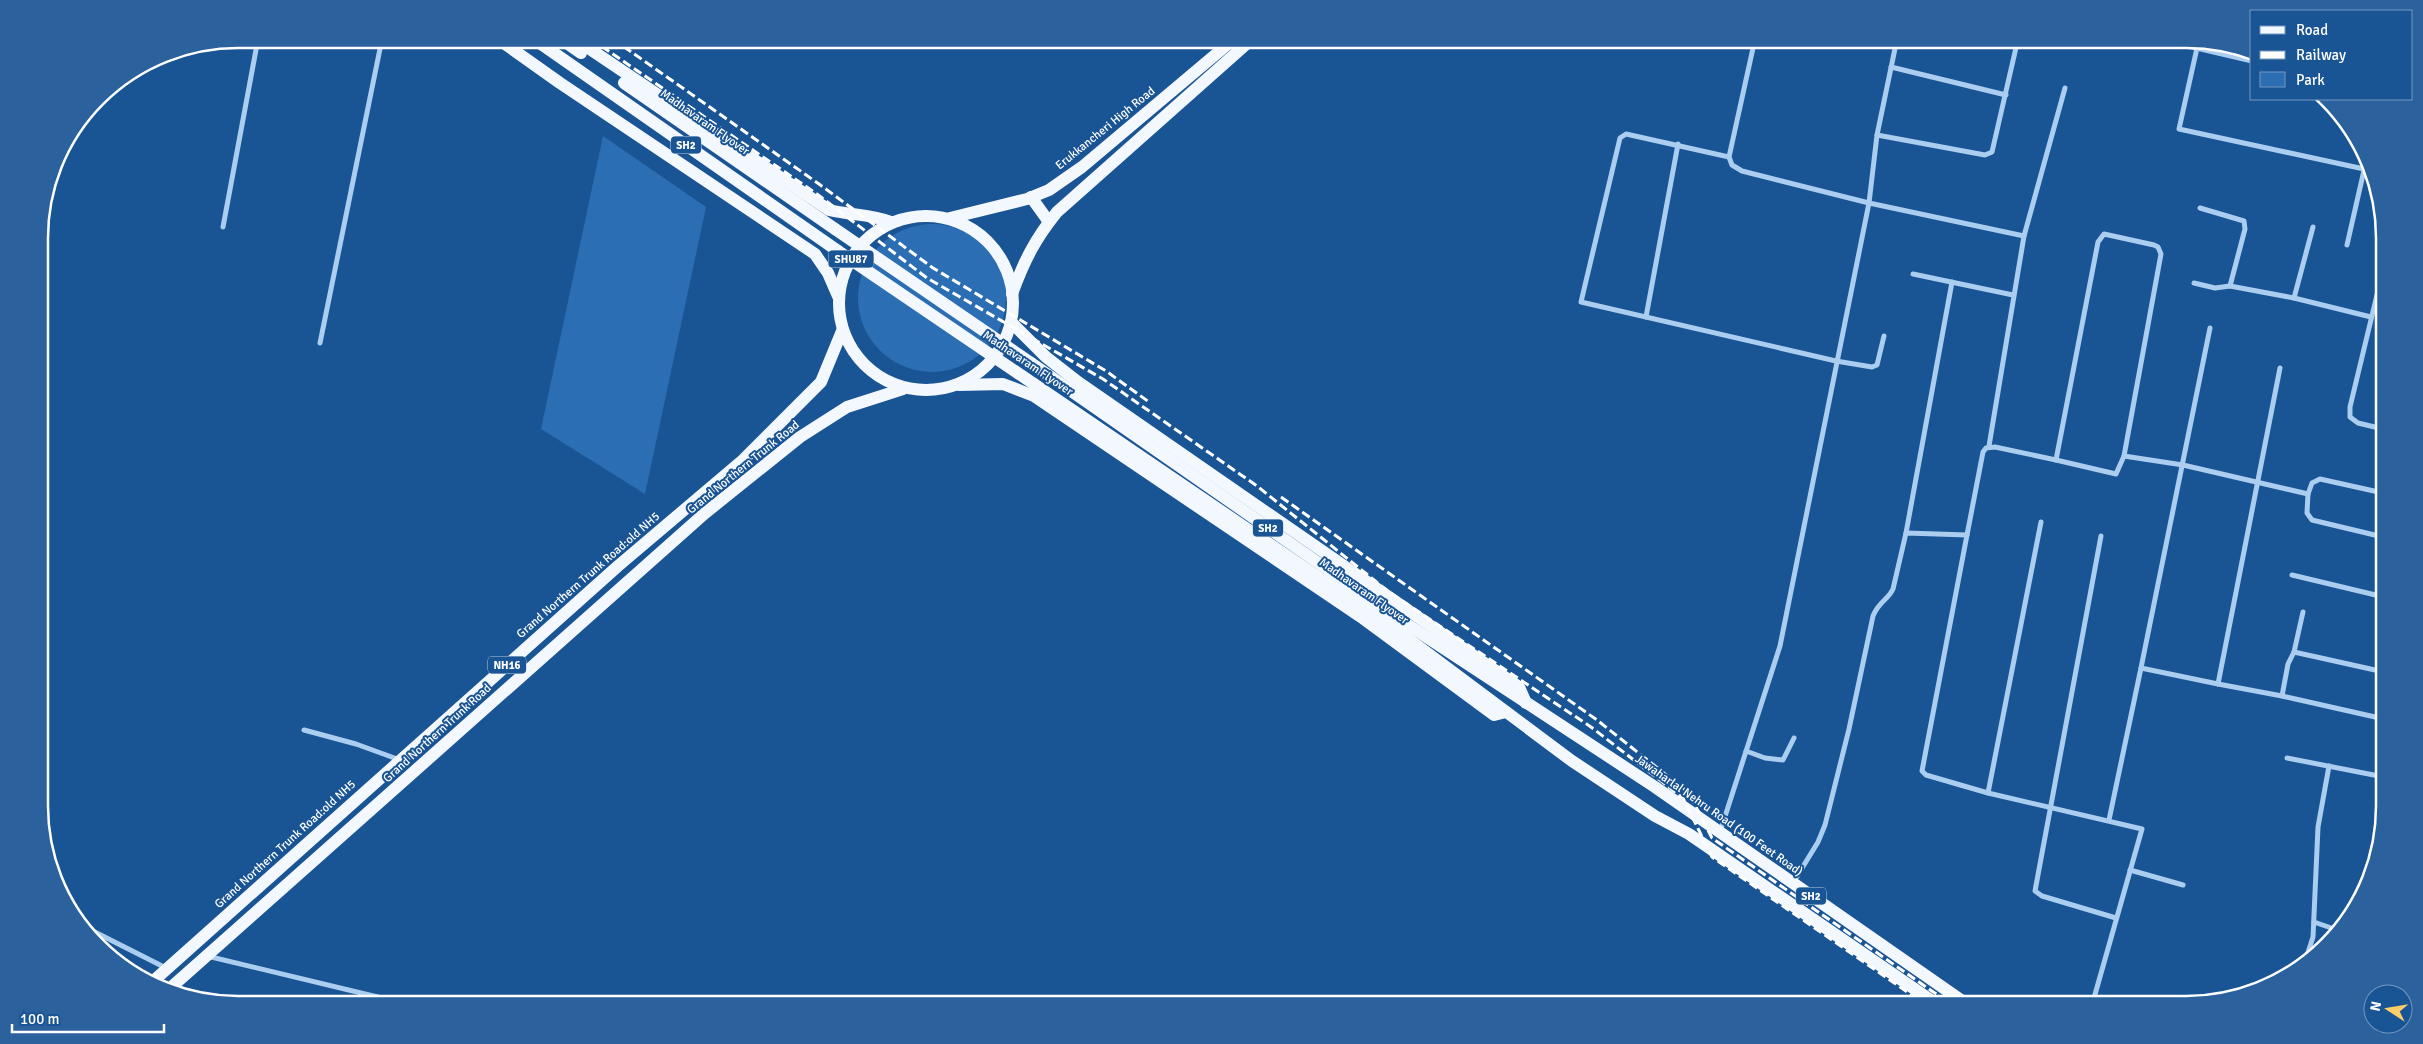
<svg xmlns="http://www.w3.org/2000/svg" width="2423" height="1044" font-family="Signika,sans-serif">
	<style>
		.green { fill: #2c6eb3 }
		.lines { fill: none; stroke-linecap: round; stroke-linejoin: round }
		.street { stroke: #aacdf0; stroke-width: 5 }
		.primary { stroke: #f3f8ff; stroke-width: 12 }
		.rail { stroke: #fff; stroke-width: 3; stroke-dasharray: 9 4; stroke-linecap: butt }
		.primary-bridge { stroke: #f3f8ff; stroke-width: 12 }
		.labels { text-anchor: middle; stroke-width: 4; stroke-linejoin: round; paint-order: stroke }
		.shield { fill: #195494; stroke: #baccdf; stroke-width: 1 }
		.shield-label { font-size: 11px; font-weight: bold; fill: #fff }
		.street-label { font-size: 12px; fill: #fff; stroke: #195494 }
		.rim { fill: none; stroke: #fff; stroke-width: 2.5 }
	</style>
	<rect width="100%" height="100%" fill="#195494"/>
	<g class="green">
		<polygon points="603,136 706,207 645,494 541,429"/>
		<circle cx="932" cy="298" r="74"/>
	</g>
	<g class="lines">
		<g class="street">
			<polyline points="1755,39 1729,157 1626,134 1620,138 1581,302 1836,361 1872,367 1877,365 1884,336"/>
			<polyline points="2158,39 2252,61"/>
			<polyline points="2197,48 2179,129 2364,169"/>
			<polyline points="1891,67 2006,95"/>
			<polyline points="1877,135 1985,155 1992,152 2018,39"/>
			<polyline points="1729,157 1732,165 1742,171 1869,203 2024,236"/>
			<polyline points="2200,208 2244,221 2245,229 2230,286 2294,298 2371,317"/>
			<polyline points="223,227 258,39"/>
			<polygon points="2104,234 2154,245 2158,247 2161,254 2124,456 2116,474 2056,460 2098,242"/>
			<polyline points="2347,245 2367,157"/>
			<polyline points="2383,270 2350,407 2350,417 2358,423 2383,429"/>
			<polyline points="1913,274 2013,295"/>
			<polyline points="2194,283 2215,288 2230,286"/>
			<polyline points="2294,298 2313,227"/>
			<polyline points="1646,317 1678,144"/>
			<polyline points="2210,328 2141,668 2218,684"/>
			<polyline points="320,343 382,39"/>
			<polyline points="2280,368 2218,684 2282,696 2384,719"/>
			<polyline points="1989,446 2024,236 2065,88"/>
			<polyline points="2124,456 2183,465 2308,494 2312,483 2320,479 2383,493"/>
			<polyline points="2308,494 2307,513 2312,520 2383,537"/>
			<polyline points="1906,533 1952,282"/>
			<polyline points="1967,535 1922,771 1926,775 1988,793 2142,829 2092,1005"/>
			<polyline points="2101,536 2035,891 2042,896 2116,918"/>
			<polyline points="2292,575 2384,597"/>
			<polyline points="2294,652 2303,612"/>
			<polyline points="2282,696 2288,664 2294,652 2384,672"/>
			<polyline points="304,730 356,744 400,760"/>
			<polyline points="1746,751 1765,758 1783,760 1794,738"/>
			<polyline points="2287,758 2384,777"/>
			<polyline points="1988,793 2041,522"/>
			<polyline points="2109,820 2141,668"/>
			<polyline points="1720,832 1780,646 1869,203 1877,135 1897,39"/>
			<polyline points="2130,870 2183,885"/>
			<path d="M 1793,883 L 1818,842 L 1825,825 L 1849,729 L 1873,616 C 1879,601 1888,600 1893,589 L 1906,533 L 1967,535 L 1983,452 L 1986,448 L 1995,447 L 2056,460"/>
			<polyline points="2367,887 2372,871"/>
			<polyline points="2314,922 2340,931"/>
			<polyline points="77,923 166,968"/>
			<polyline points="207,956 411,1005"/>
			<polyline points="2304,965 2313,937 2318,827 2329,766"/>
		</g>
		<g class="primary">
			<polyline points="498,39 560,83 815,254 828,273 838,296"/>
			<polyline points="534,39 838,251"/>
			<polyline points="561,39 581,53"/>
			<path d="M 575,39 L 829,210 C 849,215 872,214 891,222"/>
			<polyline points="624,83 835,229"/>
			<polyline points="1031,197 1049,222"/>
			<circle cx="926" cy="303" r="87"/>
			<polyline points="950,218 1027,199 1049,190 1082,167 1234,39"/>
			<path d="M 1012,294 C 1024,261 1035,239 1057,212 L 1252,39"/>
			<polyline points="1012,323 1046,357 1078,382 1519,687 1526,703"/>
			<polyline points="1031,363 1399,619 1655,787 1968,1005"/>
			<polyline points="1034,384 1402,634 1572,761 1655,816 1689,834 1938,1005"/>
			<polyline points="959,385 1003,384 1034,396 1361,617 1494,715 1506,712"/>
			<polyline points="150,984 618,566 743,460 821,382 842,331"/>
			<polyline points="167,991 704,514 800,437 847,407 903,389"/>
		</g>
		<g class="rail">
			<polyline points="591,39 817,194 927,278 1103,379 1257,486 1389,592 1591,727 1683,798 1712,857 1926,1005"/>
			<polyline points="613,39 819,184 933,268 1106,371 1149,402"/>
			<polyline points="1281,497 1597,720 1689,793 1712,838 1952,1005"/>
		</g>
		<g class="primary-bridge">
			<polyline points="835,229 1031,363"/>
			<polyline points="838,251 1034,384"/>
		</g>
	</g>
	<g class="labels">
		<g class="shield">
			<rect x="671" y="136.5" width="30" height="17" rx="4"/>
			<rect x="828.5" y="250.5" width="45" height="17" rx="4"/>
			<rect x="1253" y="519.5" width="30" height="17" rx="4"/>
			<rect x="488" y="656.5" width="38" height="17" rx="4"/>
			<rect x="1796" y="887.5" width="30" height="17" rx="4"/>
		</g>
		<g class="shield-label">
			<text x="686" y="149">SH2</text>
			<text x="851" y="263">SHU87</text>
			<text x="1268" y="532">SH2</text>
			<text x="507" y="669">NH16</text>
			<text x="1811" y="900">SH2</text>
		</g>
		<g class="street-label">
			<text transform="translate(705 122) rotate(35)" y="4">Madhavaram Flyover</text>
			<text transform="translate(1105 128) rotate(-39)" y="4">Erukkancheri High Road</text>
			<text transform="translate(1028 363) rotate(34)" y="4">Madhavaram Flyover</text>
			<text transform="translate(743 467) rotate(-39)" y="4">Grand Northern Trunk Road</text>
			<text transform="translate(588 575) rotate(-41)" y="4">Grand Northern Trunk Road:old NH5</text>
			<text transform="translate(1364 591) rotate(35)" y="4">Madhavaram Flyover</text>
			<text transform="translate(437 733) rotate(-42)" y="4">Grand Northern Trunk Road</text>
			<text transform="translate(1719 815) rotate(35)" y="4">Jawaharlal Nehru Road (100 Feet Road)</text>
			<text transform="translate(285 844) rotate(-42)" y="4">Grand Northern Trunk Road:old NH5</text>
		</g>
	</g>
	<path d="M0 0H2423V1044H0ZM238 48H2186A190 190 0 0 1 2376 238V806A190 190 0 0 1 2186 996H238A190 190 0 0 1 48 806V238A190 190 0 0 1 238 48Z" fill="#2b629d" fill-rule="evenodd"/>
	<path class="rim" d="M238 48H2186A190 190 0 0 1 2376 238V806A190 190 0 0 1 2186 996H238A190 190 0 0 1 48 806V238A190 190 0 0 1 238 48Z"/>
	<rect x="2250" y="10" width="162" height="90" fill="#195494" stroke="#7598bf"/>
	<rect x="2260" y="26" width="25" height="8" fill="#f3f8ff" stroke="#7598bf"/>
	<text x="2296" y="35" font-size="15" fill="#ffffff">Road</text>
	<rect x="2260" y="51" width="25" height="8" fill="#ffffff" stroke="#7598bf"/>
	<text x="2296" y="60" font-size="15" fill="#ffffff">Railway</text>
	<rect x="2260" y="72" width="25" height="15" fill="#2c6eb3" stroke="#7598bf"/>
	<text x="2296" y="85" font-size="15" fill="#ffffff">Park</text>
	<g transform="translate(2388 1009) rotate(282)"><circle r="24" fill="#195494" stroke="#7598bf"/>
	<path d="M0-4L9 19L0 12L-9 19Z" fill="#ffce69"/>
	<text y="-8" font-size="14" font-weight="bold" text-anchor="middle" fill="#ffffff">N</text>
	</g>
	<path d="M12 1024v8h152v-8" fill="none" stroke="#ffffff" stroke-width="2.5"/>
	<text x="20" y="1024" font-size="15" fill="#ffffff" stroke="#195494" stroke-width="4" paint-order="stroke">100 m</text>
</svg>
